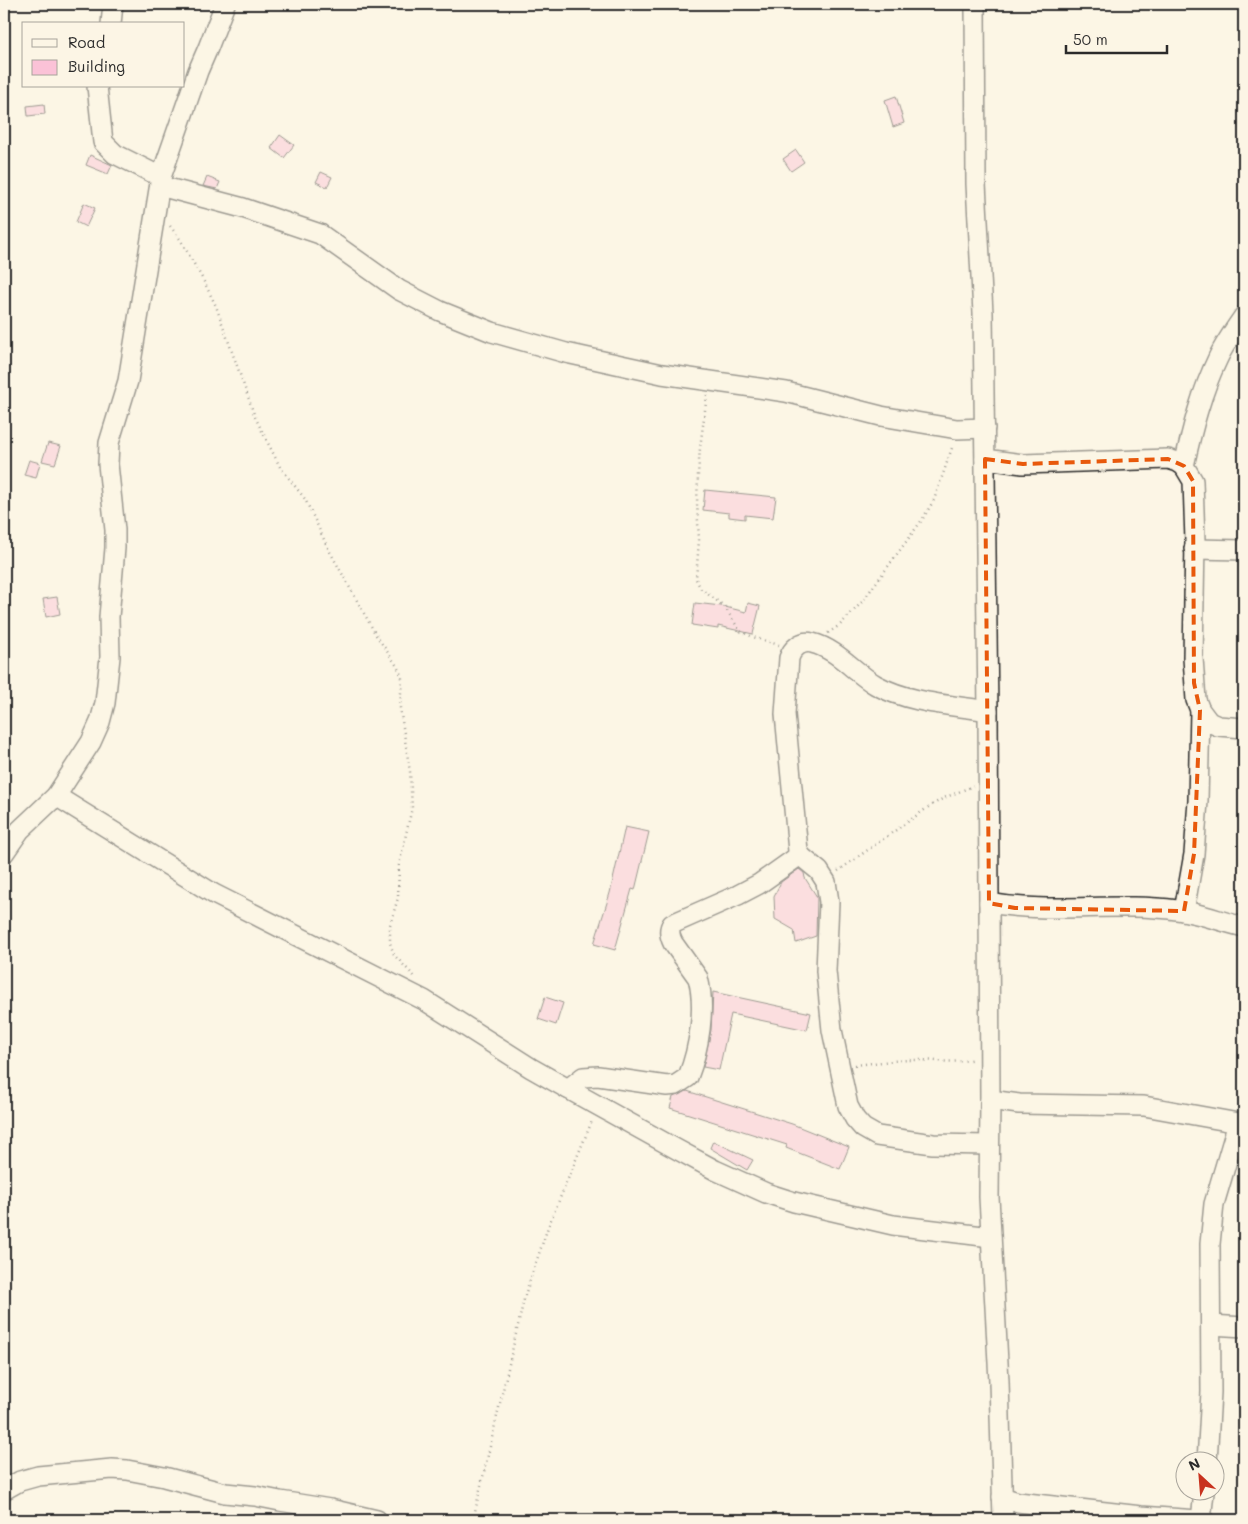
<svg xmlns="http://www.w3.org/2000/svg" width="1248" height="1524" font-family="Mali,sans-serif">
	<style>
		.building { fill: #fbc2d7; stroke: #2b2b2b }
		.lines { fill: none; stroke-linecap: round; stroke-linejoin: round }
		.minor-casing { stroke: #2b2b2b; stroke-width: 22 }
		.path { stroke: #2b2b2b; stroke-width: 2.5; stroke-dasharray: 1 4; stroke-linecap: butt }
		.minor { stroke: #fcf5e5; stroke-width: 19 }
		.marked { fill: none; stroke: #e8590c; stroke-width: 4; stroke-dasharray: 10 6; stroke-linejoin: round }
	</style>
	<rect width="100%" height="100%" fill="#fcf5e5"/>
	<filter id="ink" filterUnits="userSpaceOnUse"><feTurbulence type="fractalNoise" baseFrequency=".02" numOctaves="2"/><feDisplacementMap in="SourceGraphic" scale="10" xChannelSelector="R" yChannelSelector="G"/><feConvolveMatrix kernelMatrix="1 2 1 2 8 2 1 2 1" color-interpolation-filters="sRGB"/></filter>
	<g filter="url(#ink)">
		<g class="building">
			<polygon points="896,96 904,123 893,127 885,100"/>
			<polygon points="44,104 45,114 28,116 27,106"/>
			<polygon points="280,135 294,145 284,158 271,148"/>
			<polygon points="796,150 804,162 791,171 783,159"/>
			<polygon points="90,155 112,165 108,174 86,165"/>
			<polygon points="321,172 332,177 327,187 316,182"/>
			<polygon points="207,177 220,182 217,189 203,186"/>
			<polygon points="84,203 95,208 86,227 76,222"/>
			<polygon points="48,443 61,446 55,464 42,461"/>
			<polygon points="29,460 40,463 36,478 24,475"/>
			<polygon points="705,490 776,497 773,518 745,515 745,519 729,517 729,513 703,510"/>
			<polygon points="57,597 60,614 46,617 43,599"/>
			<polygon points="695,603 721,606 746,612 748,603 760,606 753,634 718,626 718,629 692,625"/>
			<polygon points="625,827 649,832 635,890 632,889 615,950 594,944 610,893"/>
			<polygon points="799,869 804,873 805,878 817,897 816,936 796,943 794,930 775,919 774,896 781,882"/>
			<polygon points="713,992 811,1013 807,1030 731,1014 719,1070 703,1067 711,1030"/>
			<polygon points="545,997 563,1003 556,1025 538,1019"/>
			<polygon points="687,1091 792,1124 849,1147 840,1169 786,1148 787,1145 670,1108 673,1097"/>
			<polygon points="713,1141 753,1160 747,1170 710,1148"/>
		</g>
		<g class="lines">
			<defs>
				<g id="minor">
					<polyline points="975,4 976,184 983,313 988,711 990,1100 989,1197 999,1381 1003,1520"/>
					<polyline points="111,24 113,4"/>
					<polyline points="97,86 103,142 115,154 161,177"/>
					<polyline points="160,186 243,208 320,234 399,290 440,311 492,332 566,353 662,374 786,392 881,416 957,429 985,428"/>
					<polyline points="985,459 1023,464 1168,459 1178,462 1184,466 1193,481 1195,541 1193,658 1196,700 1200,710 1209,722 1218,726 1244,728"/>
					<path d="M 1184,466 C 1192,429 1201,393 1218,358 C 1225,343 1235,329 1244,316"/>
					<polyline points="1194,549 1244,550"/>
					<path d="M 988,711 C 952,705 909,703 876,685 C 855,673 837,649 812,643 C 801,640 792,649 789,658 L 785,714 L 798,851 L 802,857 L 819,871 L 826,882 L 829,902 L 826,971 L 832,1030 L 848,1106 L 855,1119 L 863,1128 L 877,1136 L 933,1144 L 988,1145"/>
					<path d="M 56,796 L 214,894 L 424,1000 L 531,1068 L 568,1089 L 583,1077 L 598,1076 L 667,1086 L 676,1085 L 688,1077 C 699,1049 706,1008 698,978 L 673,943 C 670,937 668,930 672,924 L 738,895 L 759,884 L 800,855"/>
					<polyline points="4,853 20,830 56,796 91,742 100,722 105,703 110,657 109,617 115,548 115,530 108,464 109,443 128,381 161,177 198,71 208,48 225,4"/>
					<path d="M 989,903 C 1051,914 1115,902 1177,910 C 1200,913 1222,922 1244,927"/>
					<polyline points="1184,911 1194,854 1198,801 1200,710"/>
					<polyline points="568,1089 678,1150 715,1170 766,1193 794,1202 893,1225 991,1237"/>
					<polyline points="990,1100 1019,1104 1144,1106 1244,1124"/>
					<polyline points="1211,1325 1244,1327"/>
					<polyline points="1207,1462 1211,1392 1210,1244 1214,1204 1238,1123"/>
					<polyline points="4,1490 20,1481 38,1476 112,1469 127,1470 164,1477 225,1493 255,1496 280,1501 330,1509 377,1520"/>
					<polyline points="1002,1497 1018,1502 1141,1516 1198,1520"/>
					<polyline points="1201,1520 1204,1492"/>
				</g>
			</defs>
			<use href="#minor" class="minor-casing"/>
			<g class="path">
				<polyline points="170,226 180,239 202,278 216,306 255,417 280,467 305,499 329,550 376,635 397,666 402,677 400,708 410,772 412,808 399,865 398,898 390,925 390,943 394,955 414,976"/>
				<polyline points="707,395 700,448 698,475 697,504 699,540 696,579 701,589 724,606 740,631 753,637 779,645"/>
				<polyline points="828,633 840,625 862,602 922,520 934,500 953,445"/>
				<polyline points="838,871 930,806 944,798 973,786"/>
				<path d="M 855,1065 C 875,1063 894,1060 915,1060 C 935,1060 954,1064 974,1059"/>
				<polyline points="473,1520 525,1295 548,1227 592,1121"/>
			</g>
			<use href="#minor" class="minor"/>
		</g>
	</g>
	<path d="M0 0H1248V1524H0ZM 985,459 L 1023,464 L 1168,459 L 1184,466 L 1193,481 L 1194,683 L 1200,710 L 1194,854 L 1184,911 L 1015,908 L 989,903 Z" fill="#fcf5e5" fill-opacity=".55" fill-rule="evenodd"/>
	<path class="marked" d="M 985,459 L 1023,464 L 1168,459 L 1184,466 L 1193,481 L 1194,683 L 1200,710 L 1194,854 L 1184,911 L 1015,908 L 989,903 Z"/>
	<rect width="1248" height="1524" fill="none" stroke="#fcf5e5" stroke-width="20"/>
	<rect x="10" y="10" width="1228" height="1504" fill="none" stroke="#2b2b2b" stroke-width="2" filter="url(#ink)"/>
	<rect x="22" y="22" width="162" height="65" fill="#fcf5e5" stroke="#a8a49b"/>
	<rect x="32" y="39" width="25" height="8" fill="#fcf5e5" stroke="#a8a49b"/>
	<text x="68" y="48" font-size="15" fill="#2b2b2b">Road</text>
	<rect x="32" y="60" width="25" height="15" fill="#fbc2d7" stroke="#a8a49b"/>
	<text x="68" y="72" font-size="15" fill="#2b2b2b">Building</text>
	<g transform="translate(1200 1476) rotate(334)"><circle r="24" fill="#fcf5e5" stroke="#a8a49b"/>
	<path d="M0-4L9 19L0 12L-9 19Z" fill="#c8321e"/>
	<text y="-8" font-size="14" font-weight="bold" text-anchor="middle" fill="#2b2b2b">N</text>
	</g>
	<path d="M1066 45v8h101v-8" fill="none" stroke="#2b2b2b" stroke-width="2.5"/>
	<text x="1073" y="45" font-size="15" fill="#2b2b2b" stroke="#fcf5e5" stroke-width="4" paint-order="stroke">50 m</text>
</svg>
